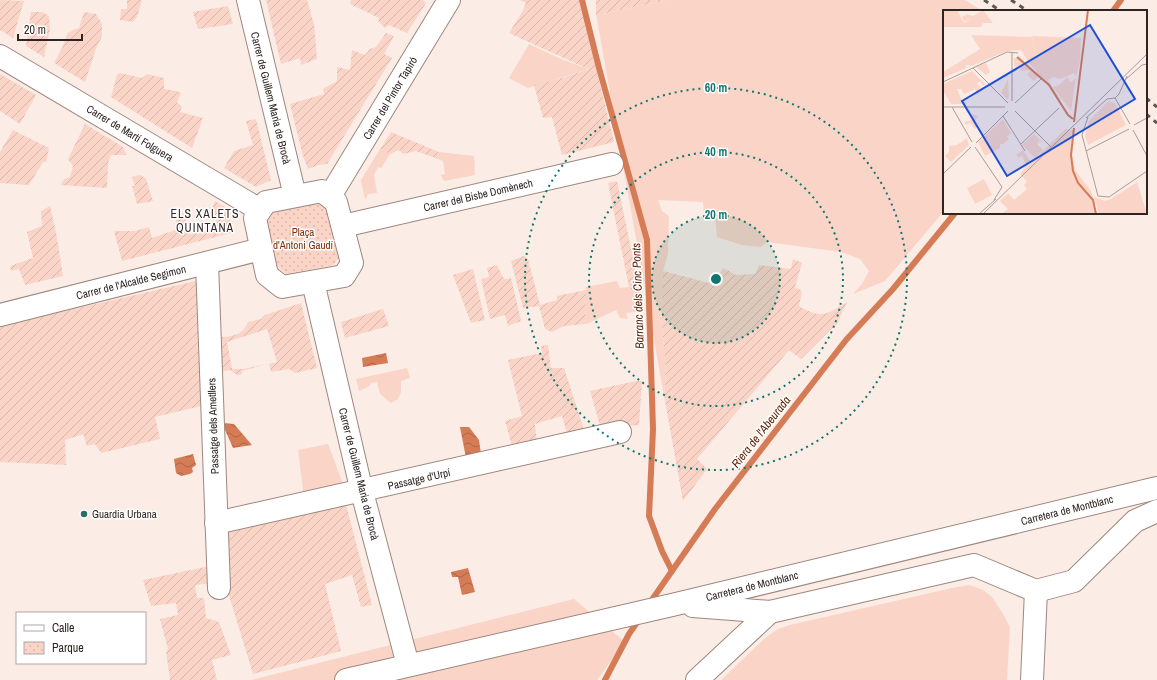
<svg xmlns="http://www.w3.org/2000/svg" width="1157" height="680" font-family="'Archivo Narrow',sans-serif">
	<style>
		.grass { fill: #fad5c7 }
		.park { fill: url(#park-dots) }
		.garden { fill: url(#garden-furrows) }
		.water { fill: url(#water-waves) }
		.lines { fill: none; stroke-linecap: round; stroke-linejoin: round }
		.stream { stroke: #d57c57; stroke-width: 6 }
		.street-casing { stroke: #9e877e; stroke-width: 24 }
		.secondary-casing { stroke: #9e877e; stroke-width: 24 }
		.street { stroke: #fff; stroke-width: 22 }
		.secondary { stroke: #fff; stroke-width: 22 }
		.rail { stroke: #605652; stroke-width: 3; stroke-dasharray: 5 5; stroke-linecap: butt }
		.ring { fill: none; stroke: #0f766e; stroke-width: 2; stroke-dasharray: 2 4 }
		.poi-dot { fill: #26706c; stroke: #fff; stroke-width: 1.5 }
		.labels { text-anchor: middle; stroke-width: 3; stroke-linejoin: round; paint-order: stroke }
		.street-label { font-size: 11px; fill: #2e2522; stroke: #fff }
		.park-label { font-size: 11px; fill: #7f2e01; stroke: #fff }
		.poi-label { font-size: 11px; fill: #2e2522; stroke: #fff; text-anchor: start }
		.neighbourhood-label { font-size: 12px; letter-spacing: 1px; fill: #2e2522; stroke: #fff }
		.water-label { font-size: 12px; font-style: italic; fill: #5e2509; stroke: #fff }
		.inset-river { fill: none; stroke: #d57c57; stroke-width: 2 }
		.inset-road { fill: none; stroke: #a99c98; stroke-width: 1 }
		.view { fill: #1d4ed8; fill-opacity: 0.15; stroke: #1d4ed8; stroke-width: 2 }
		.inset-edge { fill: none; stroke: #2e2522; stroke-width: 2 }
		.centre { fill: #0f766e; stroke: #fff; stroke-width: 2 }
		.ring-label { font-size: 12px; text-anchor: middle; font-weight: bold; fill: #0f766e; stroke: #fff; stroke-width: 3; stroke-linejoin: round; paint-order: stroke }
	</style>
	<defs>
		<pattern id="park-dots" width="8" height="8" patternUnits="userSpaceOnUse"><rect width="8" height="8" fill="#fad5c7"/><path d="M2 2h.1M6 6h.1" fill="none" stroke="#d7b7ab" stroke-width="1.8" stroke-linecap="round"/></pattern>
		<pattern id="garden-furrows" width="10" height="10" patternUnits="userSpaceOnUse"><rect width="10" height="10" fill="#fad5c7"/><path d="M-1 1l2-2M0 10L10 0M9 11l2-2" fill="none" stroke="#d7b7ab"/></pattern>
		<pattern id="water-waves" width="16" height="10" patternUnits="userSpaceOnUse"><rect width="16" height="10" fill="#d57c57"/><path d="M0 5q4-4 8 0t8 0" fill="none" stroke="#ad6548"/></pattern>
	</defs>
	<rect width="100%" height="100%" fill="#fbece6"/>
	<g class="grass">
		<polygon points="668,0 965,0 983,11 944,11 944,211 885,281 853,294 862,284 869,271 860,259 841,252 767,242 761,247 742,245 717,237 715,213 704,214 703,202 658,200 662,211 669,216 668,254 663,271 661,312 666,375 664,396 596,14 602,14"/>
		<polygon points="529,44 561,59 588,69 528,88 509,78"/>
		<polygon points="380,149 390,154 381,168 378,167 374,175 377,193 368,194 365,200 361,180"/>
		<polygon points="439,152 474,156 475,175 444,181 441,175 445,174 443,161 438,159"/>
		<polygon points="617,281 620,288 629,287 634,291 640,292 643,311 626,313 628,319 620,318 616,310 589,323 585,324 586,287"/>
		<polygon points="407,368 410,378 401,381 401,392 398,399 391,403 380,394 377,382 371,383 368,387 359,391 356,379"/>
		<polygon points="328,444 345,489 304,498 298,450"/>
		<polygon points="969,585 983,590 992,597 1003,614 1010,627 1007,680 721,680 765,638 778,629 790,625 952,588"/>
		<polygon points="574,599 625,642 597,680 251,680"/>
	</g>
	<polygon class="park" points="317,201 328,210 340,256 333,265 286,274 275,264 266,221 274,209"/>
	<g class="garden">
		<polygon points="0,0 24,1 13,38 0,30"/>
		<polygon points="127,0 142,0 137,17 133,22 120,20 121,9 127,9"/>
		<polygon points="266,0 307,0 314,24 317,59 301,65 300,58 281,64"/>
		<polygon points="351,0 423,0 426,3 407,33 389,25 385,28 378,21 379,18 350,4"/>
		<polygon points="520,0 581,0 589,39 614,142 562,155 552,117 543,118 534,85 565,77 588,69 509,33 521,14 526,3"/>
		<polygon points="596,0 668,0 602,14 596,14"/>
		<polygon points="228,6 233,24 198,29 193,12"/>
		<polygon points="31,12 42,12 49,16 50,29 44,57 26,46"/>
		<polygon points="84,12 96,14 102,24 102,36 96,49 85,82 54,63 62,48 67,34 73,30 79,28"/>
		<polygon points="386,33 394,36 384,54 392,58 327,164 318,165 308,169 303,156 290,104 324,94 323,89 337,81 337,67 350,70 352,50 365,55 370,49 376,47"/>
		<polygon points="120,73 142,78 147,74 164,78 164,89 177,91 181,93 177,103 182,106 180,112 203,118 192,148 111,97 117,75"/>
		<polygon points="0,74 36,95 20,124 0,111"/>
		<polygon points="256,119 271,180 256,187 224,168 234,151 253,145 246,121"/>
		<polygon points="85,124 123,147 126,155 111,155 108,163 107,188 61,185 64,179 70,177 73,166 68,159"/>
		<polygon points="13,130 49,148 46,162 43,162 29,185 0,183 0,152"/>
		<polygon points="391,132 439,152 438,159 416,151 403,154 399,150 390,154 380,149"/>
		<polygon points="140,175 144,177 146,179 153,201 137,204 132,186 135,186 132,177"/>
		<polygon points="617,181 640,292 634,291 629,287 608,183"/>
		<polygon points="215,201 229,210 231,233 122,261 114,231 135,231 149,227 152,238 178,229 175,216 184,213 190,234 218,228 213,206"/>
		<polygon points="50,206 56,232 63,276 25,285 19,269 11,271 10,266 33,258 27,232 42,226 41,211"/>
		<polygon points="524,256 528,259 540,305 557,300 557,296 586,290 585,324 564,326 552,332 545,329 539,306 523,308 511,261"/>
		<path d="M 793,259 L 802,263 L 795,287 L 802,291 L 799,306 C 822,320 827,314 847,302 L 838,322 L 801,359 L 789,350 L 697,459 L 707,469 L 683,501 L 664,396 L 666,375 L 661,312 L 663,271 L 713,284 L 723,268 L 736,275 L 755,274 L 759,265 L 791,269 Z"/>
		<polygon points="497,265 504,279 511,278 521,321 508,326 505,315 490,319 481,279 489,277 487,268"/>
		<polygon points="473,269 485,320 471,323 453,275"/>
		<polygon points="200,280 206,401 201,406 155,417 160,439 101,453 95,444 87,446 83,434 65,440 66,465 0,462 0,326"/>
		<path d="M 301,303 L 317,368 L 295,373 L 289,369 L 271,372 L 269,364 L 277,362 L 267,329 L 227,342 L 232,369 L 243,369 L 267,364 L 242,371 L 241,375 L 237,375 L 230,370 L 220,372 L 219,337 C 232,337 243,335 248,322 L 261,319 L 265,315 Z"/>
		<polygon points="383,309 389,326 345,338 341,322"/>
		<polygon points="548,345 551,368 564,368 585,433 568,437 562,416 535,424 537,444 513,450 505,421 522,416 508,360 542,353 541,346"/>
		<polygon points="636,381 642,381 639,425 609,427 601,429 590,391"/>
		<polygon points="346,504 372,605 361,607 352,575 325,584 341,651 253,674 227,589 224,533"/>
		<polygon points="210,566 213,583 195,585 197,598 204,598 206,618 219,622 231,655 212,660 217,680 170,680 166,652 168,649 160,619 178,615 176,603 151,606 143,580"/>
	</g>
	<g class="water">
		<polygon points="386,353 388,363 363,367 362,358"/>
		<polygon points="222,423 234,424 252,445 233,448"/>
		<polygon points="460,427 469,427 479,440 481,454 466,458"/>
		<polygon points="193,454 196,465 192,468 193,472 190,474 181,476 176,473 174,459"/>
		<polygon points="468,568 475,592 462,595 458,577 452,577 451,572"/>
	</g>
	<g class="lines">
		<g class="stream">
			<polyline points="582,0 599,68 647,240 653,429 649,516 662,551 672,571"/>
			<polyline points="1113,11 1121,0"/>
			<polyline points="649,604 715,509 846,340 893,289 955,213"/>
			<polyline points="605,680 629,634 640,618"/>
		</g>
		<defs>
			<g id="street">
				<polyline points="248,0 295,196"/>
				<polyline points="0,56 260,210"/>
				<polygon points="322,191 336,202 352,263 344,276 282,287 267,275 255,218 266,202"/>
				<polyline points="330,196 449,0"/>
				<polyline points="343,226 612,164"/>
				<polyline points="207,263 219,588"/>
				<polyline points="313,282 362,492 408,665"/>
				<polyline points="0,315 261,249"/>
				<polyline points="216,523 620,432"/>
				<polyline points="697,680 770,612"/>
				<polyline points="1032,680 1036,591"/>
			</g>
			<g id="secondary">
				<polyline points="693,606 770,612 974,565 1036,591 1074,581 1135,521 1157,511"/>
				<polyline points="346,680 672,605 1157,488"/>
			</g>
		</defs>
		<use href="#street" class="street-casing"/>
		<use href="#secondary" class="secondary-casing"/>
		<use href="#street" class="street"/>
		<use href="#secondary" class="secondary"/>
		<g class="rail">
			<polyline points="984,0 1001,11"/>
			<polyline points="1011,0 1028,11"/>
			<polyline points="1146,98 1157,107"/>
			<polyline points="1146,114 1157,123"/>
		</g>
	</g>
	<circle cx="716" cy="279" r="64" fill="#0f766e" fill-opacity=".12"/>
	<g class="ring">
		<circle cx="716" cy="279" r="64"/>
		<circle cx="716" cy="279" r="127"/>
		<circle cx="716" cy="279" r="191"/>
	</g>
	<circle class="poi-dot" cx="84" cy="514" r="4"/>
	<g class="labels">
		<g class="street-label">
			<text transform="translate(271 98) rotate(76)" y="4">Carrer de Guillem Maria de Brocà</text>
			<text transform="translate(390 98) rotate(-59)" y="4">Carrer del Pintor Tapiró</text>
			<text transform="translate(130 133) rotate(31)" y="4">Carrer de Martí Folguera</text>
			<text transform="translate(478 195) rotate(-13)" y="4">Carrer del Bisbe Domènech</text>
			<text transform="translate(131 282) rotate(-14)" y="4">Carrer de l'Alcalde Segimon</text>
			<text transform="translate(213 426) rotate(-92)" y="4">Passatge dels Ametllers</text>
			<text transform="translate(359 474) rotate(76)" y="4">Carrer de Guillem Maria de Brocà</text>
			<text transform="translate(419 479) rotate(-13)" y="4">Passatge d'Urpí</text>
			<text transform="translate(1067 510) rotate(-14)" y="4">Carretera de Montblanc</text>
			<text transform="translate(752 586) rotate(-14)" y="4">Carretera de Montblanc</text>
		</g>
		<g class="park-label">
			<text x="303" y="236">Plaça<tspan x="303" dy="13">d'Antoni Gaudí</tspan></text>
		</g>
		<g class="poi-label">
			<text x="92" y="518">Guardia Urbana</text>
		</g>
		<g class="neighbourhood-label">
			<text x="205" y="218">ELS XALETS<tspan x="205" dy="14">QUINTANA</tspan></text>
		</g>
		<g class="water-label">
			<text transform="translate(638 296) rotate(-92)" y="4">Barranc dels Cinc Ponts</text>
			<text transform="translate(761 432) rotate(-52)" y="4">Riera de l'Abeurada</text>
		</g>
	</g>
	<g transform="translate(943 10)">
		<rect width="204" height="204" fill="#fbece6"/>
		<path d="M 0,0 L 14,0 L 21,13 L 27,10 L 21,11 L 19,7 L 24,4 L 30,6 L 40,0 L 50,13 L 40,13 L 38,17 L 0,17 ZM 89,26 L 138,28 L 137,51 L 133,67 L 131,63 L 117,69 L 110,67 L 105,70 L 119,91 L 86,53 L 93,47 ZM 165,91 L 172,93 L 183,115 L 145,135 L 142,125 L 146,111 ZM 122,119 L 131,120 L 129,143 L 132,160 L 148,181 L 154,204 L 58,204 L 65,199 L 57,191 L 65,183 L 71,190 L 84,179 L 81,175 L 84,172 L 77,164 ZM 24,128 L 26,135 L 8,152 L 2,146 L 6,142 L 6,136 L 14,135 ZM 41,169 L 49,185 L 32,194 L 24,178 ZM 194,172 L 204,204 L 156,204 L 151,187 L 162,191 L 168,189 Z" fill="#fad5c7"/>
		<path d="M 28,25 L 89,27 L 93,47 L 86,53 L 78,40 L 64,41 L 28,56 L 23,55 L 23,58 L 0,68 L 0,62 L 37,39 ZM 75,45 L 96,66 L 91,71 L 84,65 L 88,60 L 78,61 L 77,57 L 71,56 L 71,48 L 75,48 ZM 43,53 L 47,62 L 43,65 L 33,57 ZM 29,61 L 42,74 L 40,76 L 37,71 L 34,74 L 37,77 L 35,85 L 31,77 L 31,80 L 21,84 L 18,79 L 14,79 L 19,91 L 22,90 L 23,94 L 8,94 L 0,81 L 0,74 ZM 124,67 L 128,72 L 133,68 L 128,101 L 110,77 L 116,75 ZM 65,69 L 66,88 L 64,89 L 58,83 ZM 29,104 L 35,106 L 31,112 L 35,116 L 32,119 L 27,113 L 23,115 L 21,112 L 29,110 ZM 60,109 L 68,123 L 64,127 L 66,129 L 60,134 L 57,134 L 57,138 L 42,146 L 35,132 ZM 91,124 L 100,133 L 96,131 L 94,134 L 100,140 L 92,148 L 79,135 ZM 80,140 L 88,152 L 78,163 L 83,155 L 79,146 L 76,148 L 73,145 Z" fill="#fad5c7"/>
		<path class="inset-river" d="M 74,47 L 106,75 L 125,105 L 130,109M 131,112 L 145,0M 131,118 L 128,145 L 130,161 L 135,173 L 150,190 L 153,204"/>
		<path class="inset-road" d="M 30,58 L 65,93M 182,70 L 199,55 L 204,54M 0,72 L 64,42 L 75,43M 172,88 L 187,114M 69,91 L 69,43M 72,93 L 98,69M 0,97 L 62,97M 9,97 L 29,132M 72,101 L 108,137M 60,106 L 82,141M 145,107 L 139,125 L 155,186 L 166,187 L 204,161M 143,108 L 164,89 L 172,88 L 176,84 L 184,66M 191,115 L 204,108M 190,120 L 204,146M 33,133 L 65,101M 78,134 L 116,98M 32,137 L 59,177M 143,141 L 186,119M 0,164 L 28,137M 51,190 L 59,177M 36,204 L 53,189M 40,204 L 204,44"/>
		<path class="view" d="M 147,15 L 192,89 L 64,166 L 19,91 Z"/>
		<rect width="204" height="204" class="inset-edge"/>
	</g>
	<circle cx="716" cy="279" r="6" class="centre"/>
	<g class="ring-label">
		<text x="716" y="92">60 m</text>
		<text x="716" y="156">40 m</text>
		<text x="716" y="219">20 m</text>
	</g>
	<rect x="16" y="612" width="130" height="52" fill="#ffffff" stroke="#aba8a7"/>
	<rect x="24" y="625" width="20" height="6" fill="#ffffff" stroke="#aba8a7"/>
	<text x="52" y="632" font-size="12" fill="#2e2522">Calle</text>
	<rect x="24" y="642" width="20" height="12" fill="url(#park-dots)" stroke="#aba8a7"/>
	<text x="52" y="652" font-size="12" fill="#2e2522">Parque</text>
	<path d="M18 34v6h64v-6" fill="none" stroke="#2e2522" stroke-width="2"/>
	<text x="24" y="34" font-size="12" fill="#2e2522" stroke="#ffffff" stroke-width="3" paint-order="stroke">20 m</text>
</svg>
